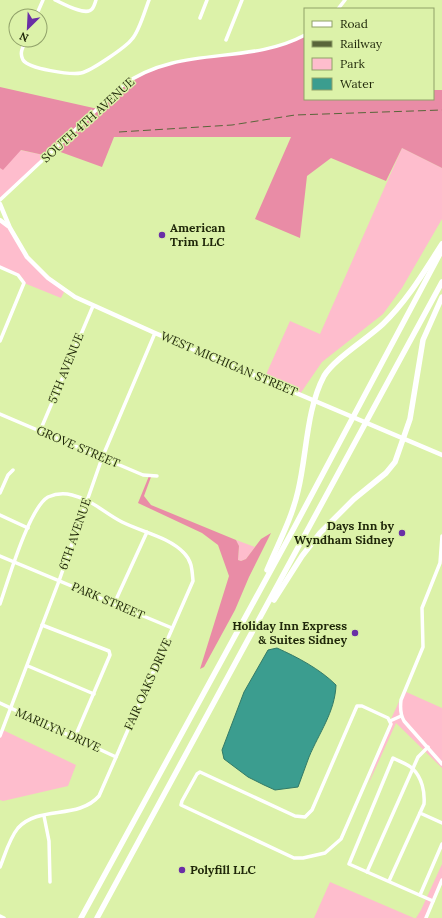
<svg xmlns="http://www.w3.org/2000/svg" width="442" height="918" font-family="Lora,serif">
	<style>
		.green { fill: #febdcd }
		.forest { fill: #e98ca6 }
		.water { fill: #3b9d8f; stroke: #337a67 }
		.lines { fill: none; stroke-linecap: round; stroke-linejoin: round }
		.minor { stroke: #fff; stroke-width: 3.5 }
		.major { stroke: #fff; stroke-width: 4.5 }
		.highway { stroke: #fff; stroke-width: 5.5 }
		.rail { stroke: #59653a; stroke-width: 1; stroke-dasharray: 8 4; stroke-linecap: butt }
		.poi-dot { fill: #6a2fa6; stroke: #dcf2a9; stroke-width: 1.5 }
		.labels { text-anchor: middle; stroke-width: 3; stroke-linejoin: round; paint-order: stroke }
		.street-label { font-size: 12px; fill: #1f2709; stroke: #dcf2a9 }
		.poi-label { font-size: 12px; font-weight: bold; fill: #1f2709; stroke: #dcf2a9; text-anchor: start }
	</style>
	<rect width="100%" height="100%" fill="#dcf2a9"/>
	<g class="green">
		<polygon points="402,148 442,168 442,219 402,288 383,314 322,362 300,394 264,379 290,321 320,334"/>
		<polygon points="20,150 48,156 0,200 0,168 3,169"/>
		<polygon points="0,220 10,228 27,257 65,290 61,298 24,283 23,278 0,267"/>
		<polygon points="236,540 255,547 246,559 241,561 238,560 239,546"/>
		<polygon points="404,691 442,708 442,768 396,723 368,785 390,721"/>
		<polygon points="3,730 76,765 68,786 3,801 0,800 0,736"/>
		<polygon points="442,864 442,880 426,918 416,918 421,910"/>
		<polygon points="330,882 414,918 314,918"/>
	</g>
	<g class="forest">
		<polygon points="305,35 305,99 433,99 433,90 442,90 442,168 402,148 386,181 331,158 307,176 300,238 255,219 291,137 114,137 102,167 55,150 48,156 21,150 3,170 0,168 0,87 98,109 123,85 136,76 173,62 268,49"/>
		<polygon points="149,476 151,477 144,496 151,505 236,540 239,546 238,560 241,561 246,559 261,539 271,533 249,577 235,610 204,667 200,669 229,576 218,545 202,533 138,503"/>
	</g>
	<path class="water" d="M 277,648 C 297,657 320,669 336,685 C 335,712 319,733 309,757 C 305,767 302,777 298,787 L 275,790 L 264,785 L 248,777 L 224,759 L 222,750 L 244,692 L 268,650 Z"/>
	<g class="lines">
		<g class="minor">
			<path d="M 55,0 C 62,3 86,17 92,9 C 94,7 95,3 96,0"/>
			<polyline points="338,9 345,0"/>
			<polyline points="36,16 43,0"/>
			<polyline points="200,18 207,0"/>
			<path d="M 26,40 C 23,47 19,53 23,60 C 29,69 71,75 81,73 C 91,71 126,47 132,39 C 139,32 145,10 149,0"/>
			<polyline points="226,40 242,0"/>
			<path d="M 0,200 L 123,85 C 181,44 247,66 305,35"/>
			<polyline points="0,267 18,275 24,283 0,341"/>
			<polyline points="0,414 143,475 157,476"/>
			<polyline points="40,431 93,306"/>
			<polyline points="0,493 8,475 13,470"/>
			<polyline points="0,515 28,528"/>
			<path d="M 442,536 L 440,563 L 422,608 L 423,647 L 401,700 C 400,708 400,714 404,721 L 442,764"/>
			<polyline points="0,556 172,628"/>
			<path d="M 0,604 C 8,581 29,508 48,497 C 55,494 64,493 72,495 C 93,500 104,513 122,522 C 142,532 169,537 184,553 C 192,561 192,570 193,581 L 99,796 C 78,820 39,805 18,828 C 9,839 5,855 0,867"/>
			<polyline points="114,604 147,532"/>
			<polyline points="42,625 109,651 110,655 75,737"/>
			<polyline points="28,666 94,694"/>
			<polyline points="0,703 116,757"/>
			<polygon points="357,706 362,706 388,718 391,724 341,839 325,853 303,858 294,858 181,805 182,801 197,774 200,772 295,816 305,817 312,810"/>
			<polyline points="390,721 401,716"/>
			<polyline points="0,736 59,581 102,458 155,333"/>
			<polyline points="420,813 442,823"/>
			<polyline points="44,816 49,841 50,882"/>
			<polyline points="367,872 418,757 428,747"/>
			<path d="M 389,881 L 424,804 C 425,792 422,778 413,769 C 408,764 398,761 393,758 L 349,864 L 433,901"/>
			<polyline points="420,895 442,844"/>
			<polyline points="0,916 4,918"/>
			<polyline points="426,918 442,880"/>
		</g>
		<g class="major">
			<polyline points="0,204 10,228 27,257 48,278 75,297 155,333 442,455"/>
			<polyline points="0,220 8,226"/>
		</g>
		<g class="highway">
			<path d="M 267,570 C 278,544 292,518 298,491 C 307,454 306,410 324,376 C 334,359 367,339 383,324 C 407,301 424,272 442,244"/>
			<polyline points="274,600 302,556 320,533 354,499 386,473 395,462 410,419 423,340 442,297"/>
			<polyline points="81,918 294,528 442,250"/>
			<polyline points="97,918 442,282"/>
		</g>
		<polyline class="rail" points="119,132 232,125 295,115 442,110"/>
	</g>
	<g class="poi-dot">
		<circle cx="162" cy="235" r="4"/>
		<circle cx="402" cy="533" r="4"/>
		<circle cx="355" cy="633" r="4"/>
		<circle cx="182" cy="870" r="4"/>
	</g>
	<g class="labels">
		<g class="street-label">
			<text transform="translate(88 120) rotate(-42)" y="4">SOUTH 4TH AVENUE</text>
			<text transform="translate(229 364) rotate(23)" y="4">WEST MICHIGAN STREET</text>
			<text transform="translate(66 368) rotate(-68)" y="4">5TH AVENUE</text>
			<text transform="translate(78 447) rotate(23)" y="4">GROVE STREET</text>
			<text transform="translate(75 534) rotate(-71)" y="4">6TH AVENUE</text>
			<text transform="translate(108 601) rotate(23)" y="4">PARK STREET</text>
			<text transform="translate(148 684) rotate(-66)" y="4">FAIR OAKS DRIVE</text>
			<text transform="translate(58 730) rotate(24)" y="4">MARILYN DRIVE</text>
		</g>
		<g class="poi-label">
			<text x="170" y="232">American<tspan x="170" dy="14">Trim LLC</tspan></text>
			<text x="394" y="530" text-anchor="end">Days Inn by<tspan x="394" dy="14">Wyndham Sidney</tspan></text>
			<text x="347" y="630" text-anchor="end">Holiday Inn Express<tspan x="347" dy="14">&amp; Suites Sidney</tspan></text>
			<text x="190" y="874">Polyfill LLC</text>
		</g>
	</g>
	<rect x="304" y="8" width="130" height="92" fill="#dcf2a9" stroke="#90a169"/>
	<rect x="312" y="21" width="20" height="6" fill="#ffffff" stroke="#90a169"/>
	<text x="340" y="28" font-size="12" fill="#1f2709">Road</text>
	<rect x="312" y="41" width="20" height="6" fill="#59653a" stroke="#90a169"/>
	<text x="340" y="48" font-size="12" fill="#1f2709">Railway</text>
	<rect x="312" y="58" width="20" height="12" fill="#febdcd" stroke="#90a169"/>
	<text x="340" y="68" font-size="12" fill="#1f2709">Park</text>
	<rect x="312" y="78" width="20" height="12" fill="#3b9d8f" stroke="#90a169"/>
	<text x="340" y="88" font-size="12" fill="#1f2709">Water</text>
	<g transform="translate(28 28) rotate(204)"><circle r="19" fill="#dcf2a9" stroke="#90a169"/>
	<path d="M0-3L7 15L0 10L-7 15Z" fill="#6a2fa6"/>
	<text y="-6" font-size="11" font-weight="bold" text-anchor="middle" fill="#1f2709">N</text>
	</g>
</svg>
